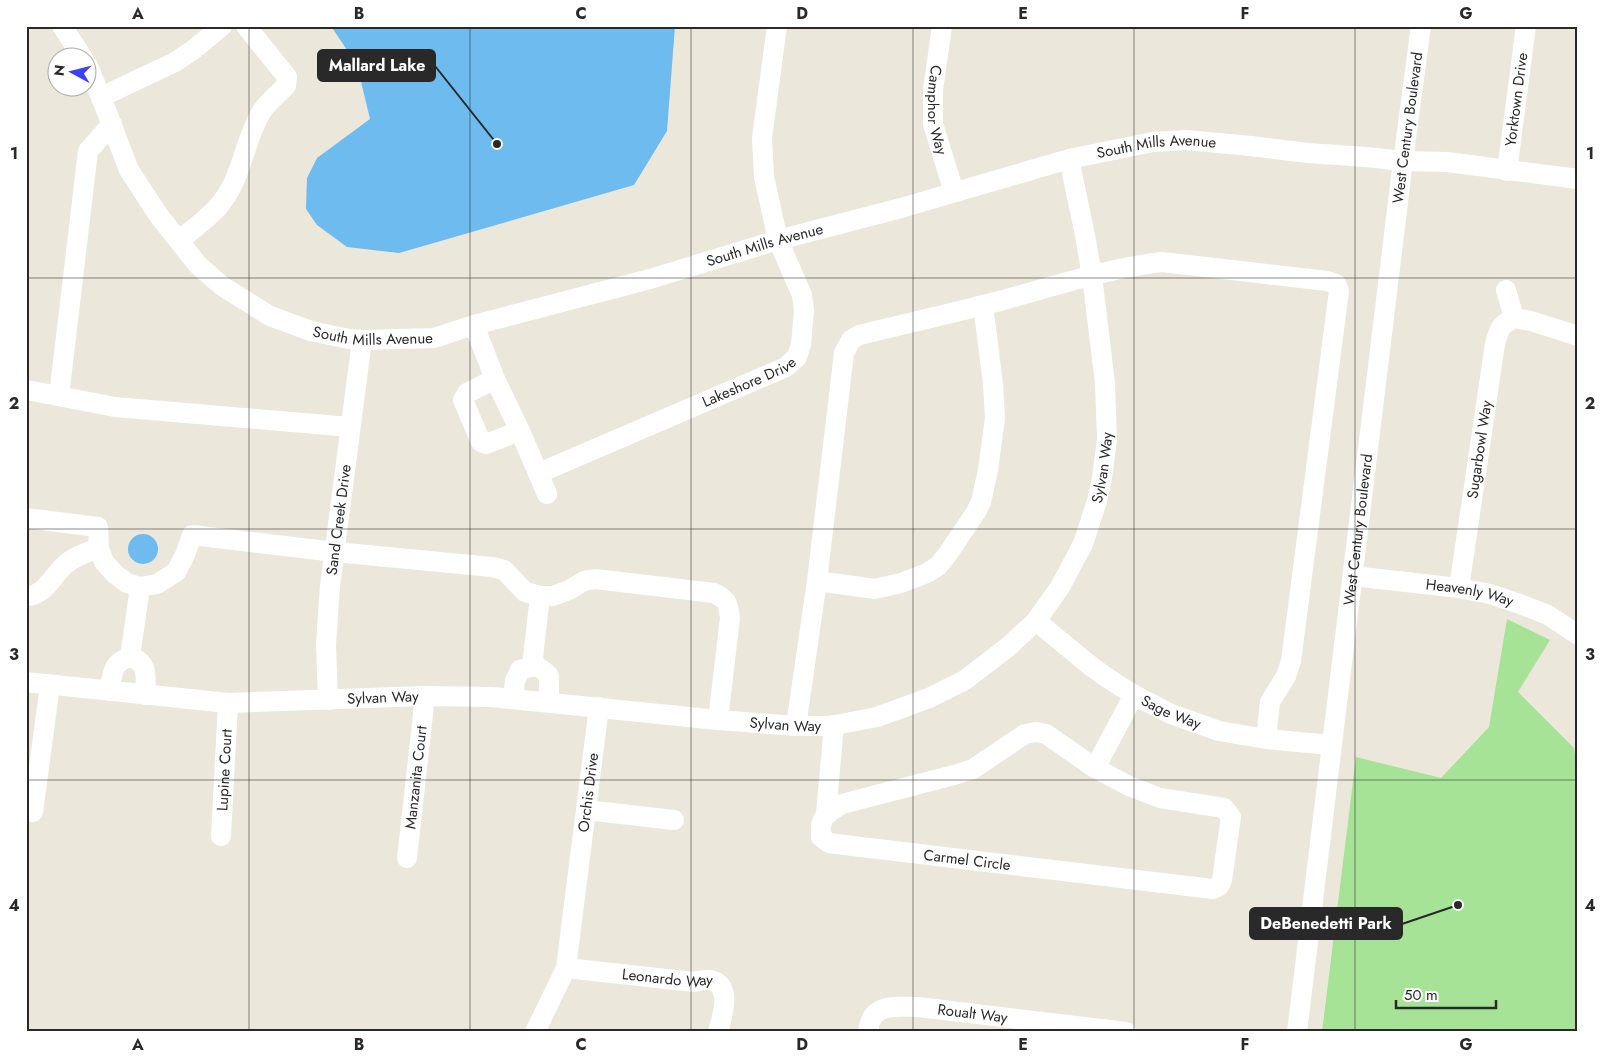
<svg xmlns="http://www.w3.org/2000/svg" width="1604" height="1058" font-family="Jost,sans-serif">
	<style>
		.green { fill: #a6e397 }
		.water { fill: #6dbbef }
		.lines { fill: none; stroke-linecap: round; stroke-linejoin: round }
		.minor { stroke: #fff; stroke-width: 20 }
		.grid { fill: none; stroke: #292929; stroke-width: 1; stroke-opacity: 0.55 }
		.labels { text-anchor: middle; stroke-width: 4; stroke-linejoin: round; paint-order: stroke }
		.street-label { font-size: 15px; fill: #292929; stroke: #fff }
		.leader { fill: none; stroke: #292929; stroke-width: 2 }
		.callout-dot { fill: #292929; stroke: #fff; stroke-width: 2 }
		.callout { fill: #292929; stroke: #292929; stroke-width: 2 }
		.callout-label { font-size: 16px; text-anchor: middle; font-weight: bold; fill: #fff }
		.neatline { fill: none; stroke: #292929; stroke-width: 2 }
		.grid-label { font-size: 16px; text-anchor: middle; font-weight: bold; fill: #292929 }
	</style>
	<rect width="100%" height="100%" fill="#ece7db"/>
	<polygon class="green" points="1507,619 1550,640 1518,692 1574,748 1578,774 1578,1032 1322,1032 1356,757 1441,778 1489,727"/>
	<g class="water">
		<polygon points="331,26 675,26 667,131 634,185 399,253 347,247 317,225 306,209 307,178 317,158 370,119 357,65"/>
		<circle cx="143" cy="549" r="15"/>
	</g>
	<g class="lines">
		<g class="minor">
			<polyline points="62,26 83,58"/>
			<path id="s1" d="M 942,26 L 933,90 L 933,124 L 954,192"/>
			<path id="s2" d="M 88,66 L 101,97 L 129,170 L 159,216 L 198,265 L 222,286 L 270,316 L 311,331 L 349,339 L 362,340 L 434,338 L 474,325 L 650,279 L 778,240 L 901,208 L 1069,159 L 1153,142 L 1186,140 L 1251,146 L 1308,153 L 1366,157 L 1403,161 L 1447,162 L 1578,179"/>
			<polyline points="101,97 175,62 193,50 222,26"/>
			<path id="s3" d="M 1507,171 L 1526,26"/>
			<path d="M 179,241 C 193,228 213,216 224,199 C 243,173 245,138 262,111 C 268,102 278,94 286,86 L 287,77 L 246,26"/>
			<polyline points="1506,290 1514,318"/>
			<polyline points="1514,318 1531,321 1578,336"/>
			<polyline points="474,325 495,379 520,431 547,494"/>
			<polyline points="495,379 467,393 463,400 481,442 486,444 520,431"/>
			<polyline points="27,390 115,407 350,427"/>
			<polyline points="59,396 88,151 112,124"/>
			<path id="s4" d="M 539,473 L 786,367 L 797,357 L 801,344 L 804,311 L 802,295 L 778,240 L 764,177 L 762,138 L 777,26"/>
			<path d="M 26,518 L 98,527 L 99,548 L 104,562 L 115,574 L 127,583 L 140,587 L 157,584 L 176,572 L 185,555 L 192,535 L 335,552 L 492,567 L 504,570 L 525,592 L 540,596 L 553,596 L 569,590 L 584,581 L 595,579 L 714,593 C 728,600 728,603 730,618 L 718,720"/>
			<path id="s5" d="M 1353,576 L 1459,588 L 1490,594 L 1520,604 L 1548,615 L 1578,635"/>
			<polyline points="817,581 875,589 901,583 927,573 938,566 947,555 976,512 981,502 988,470 995,418 993,384 983,305"/>
			<path id="s6" d="M 1459,588 L 1495,344 C 1499,329 1500,325 1514,318"/>
			<path d="M 26,596 C 46,596 52,575 66,564 C 75,556 88,552 99,548"/>
			<path id="s7" d="M 1036,621 L 1092,667 L 1109,679 L 1134,695 L 1171,714 L 1219,731 L 1266,739 L 1331,745"/>
			<path d="M 130,657 C 149,662 146,679 145,695"/>
			<polyline points="532,666 540,596"/>
			<path id="s8" d="M 26,682 L 228,703 L 425,696 L 492,697 L 718,720 L 796,726 L 830,726 L 877,717 L 929,698 L 965,680 L 1008,647 L 1036,621 L 1060,587 L 1083,544 L 1097,501 L 1102,478 L 1107,439 L 1105,383 L 1092,276 L 1085,235 L 1069,159"/>
			<path d="M 109,691 C 113,674 111,663 130,657 L 140,587"/>
			<path d="M 513,699 L 515,681 L 520,670 C 535,665 539,665 549,676 L 549,702"/>
			<path id="s9" d="M 328,700 L 326,645 L 330,586 L 362,340"/>
			<path d="M 796,726 L 817,581 L 844,353 L 851,340 L 859,335 C 908,323 958,312 1007,299 C 1058,285 1109,268 1162,262 L 1327,281 L 1336,284 L 1339,291 L 1291,661 L 1286,676 L 1270,702 L 1266,739"/>
			<path d="M 1036,732 L 1046,734 L 1095,768 L 1129,786 L 1160,798 L 1224,808 L 1231,817 L 1222,880 L 1219,886 L 1213,889 L 836,844 L 829,843 L 821,837 C 819,817 826,814 842,804 L 954,775 L 973,769 L 1025,734 Z"/>
			<polyline points="1095,768 1134,695"/>
			<polyline points="586,810 674,820"/>
			<polyline points="33,812 50,685"/>
			<polyline points="826,814 834,725"/>
			<path id="s10" d="M 221,836 L 228,703"/>
			<path id="s11" d="M 407,858 L 425,696"/>
			<path id="s12" d="M 566,968 L 694,982 C 699,981 706,979 711,980 C 733,986 722,1017 718,1032"/>
			<path id="s13" d="M 535,1032 L 566,968 L 599,707"/>
			<path id="s14" d="M 868,1032 C 869,1028 869,1023 871,1020 C 879,1003 903,1007 918,1007 L 1126,1032"/>
			<path id="s15" d="M 1297,1032 L 1403,161 L 1421,26"/>
		</g>
	</g>
	<path class="grid" d="M 249,26 L 249,1032M 470,26 L 470,1032M 691,26 L 691,1032M 913,26 L 913,1032M 1134,26 L 1134,1032M 1355,26 L 1355,1032M 26,278 L 1578,278M 26,529 L 1578,529M 26,780 L 1578,780"/>
	<g class="labels">
		<g class="street-label">
			<text dy="5" stroke="none"><textPath href="#s3" startOffset="72">Yorktown Drive</textPath></text>
			<text dy="5" stroke="none"><textPath href="#s1" startOffset="85">Camphor Way</textPath></text>
			<text dy="5" stroke="none"><textPath href="#s15" startOffset="911">West Century Boulevard</textPath></text>
			<text dy="5" stroke="none"><textPath href="#s2" startOffset="1234">South Mills Avenue</textPath></text>
			<text dy="5" stroke="none"><textPath href="#s2" startOffset="829">South Mills Avenue</textPath></text>
			<text dy="5" stroke="none"><textPath href="#s2" startOffset="424">South Mills Avenue</textPath></text>
			<text dy="5" stroke="none"><textPath href="#s4" startOffset="229">Lakeshore Drive</textPath></text>
			<text dy="5" stroke="none"><textPath href="#s6" startOffset="140">Sugarbowl Way</textPath></text>
			<text dy="5" stroke="none"><textPath href="#s8" startOffset="1212">Sylvan Way</textPath></text>
			<text dy="5" stroke="none"><textPath href="#s9" startOffset="181">Sand Creek Drive</textPath></text>
			<text dy="5" stroke="none"><textPath href="#s15" startOffset="506">West Century Boulevard</textPath></text>
			<text dy="5" stroke="none"><textPath href="#s5" startOffset="118">Heavenly Way</textPath></text>
			<text dy="5" stroke="none"><textPath href="#s8" startOffset="358">Sylvan Way</textPath></text>
			<text dy="5" stroke="none"><textPath href="#s7" startOffset="164">Sage Way</textPath></text>
			<text dy="5" stroke="none"><textPath href="#s8" startOffset="762">Sylvan Way</textPath></text>
			<text dy="5" stroke="none"><textPath href="#s10" startOffset="66">Lupine Court</textPath></text>
			<text dy="5" stroke="none"><textPath href="#s11" startOffset="81">Manzanita Court</textPath></text>
			<text dy="5" stroke="none"><textPath href="#s13" startOffset="248">Orchis Drive</textPath></text>
			<text transform="translate(967 860) rotate(7)" y="5">Carmel Circle</text>
			<text dy="5" stroke="none"><textPath href="#s12" startOffset="102">Leonardo Way</textPath></text>
			<text dy="5" stroke="none"><textPath href="#s14" startOffset="119">Roualt Way</textPath></text>
		</g>
	</g>
	<path class="leader" d="M497 144L435 66M1458 905L1402 924"/>
	<g class="callout-dot">
		<circle cx="497" cy="144" r="5"/>
		<circle cx="1458" cy="905" r="5"/>
	</g>
	<g class="callout">
		<rect x="318" y="50" width="117" height="31" rx="5"/>
		<rect x="1250" y="908" width="152" height="31" rx="5"/>
	</g>
	<g class="callout-label">
		<text x="377" y="71">Mallard Lake</text>
		<text x="1326" y="929">DeBenedetti Park</text>
	</g>
	<rect width="1604" height="1058" fill="none" stroke="#ffffff" stroke-width="55"/>
	<g transform="translate(72 72) rotate(277)"><circle r="24" fill="#ffffff" stroke="#a9a9a9"/>
	<path d="M0-4L9 19L0 12L-9 19Z" fill="#3943fb"/>
	<text y="-8" font-size="14" font-weight="bold" text-anchor="middle" fill="#292929">N</text>
	</g>
	<path d="M1396 1000v8h100v-8" fill="none" stroke="#292929" stroke-width="2.5"/>
	<text x="1404" y="1000" font-size="15" fill="#292929" stroke="#ffffff" stroke-width="4" paint-order="stroke">50 m</text>
	<rect x="28" y="28" width="1548" height="1002" class="neatline"/>
	<g class="grid-label">
		<text x="138" y="19">A</text>
		<text x="359" y="19">B</text>
		<text x="581" y="19">C</text>
		<text x="802" y="19">D</text>
		<text x="1023" y="19">E</text>
		<text x="1245" y="19">F</text>
		<text x="1466" y="19">G</text>
		<text x="14" y="159">1</text>
		<text x="1590" y="159">1</text>
		<text x="14" y="409">2</text>
		<text x="1590" y="409">2</text>
		<text x="14" y="660">3</text>
		<text x="1590" y="660">3</text>
		<text x="14" y="911">4</text>
		<text x="1590" y="911">4</text>
		<text x="138" y="1050">A</text>
		<text x="359" y="1050">B</text>
		<text x="581" y="1050">C</text>
		<text x="802" y="1050">D</text>
		<text x="1023" y="1050">E</text>
		<text x="1245" y="1050">F</text>
		<text x="1466" y="1050">G</text>
	</g>
</svg>
